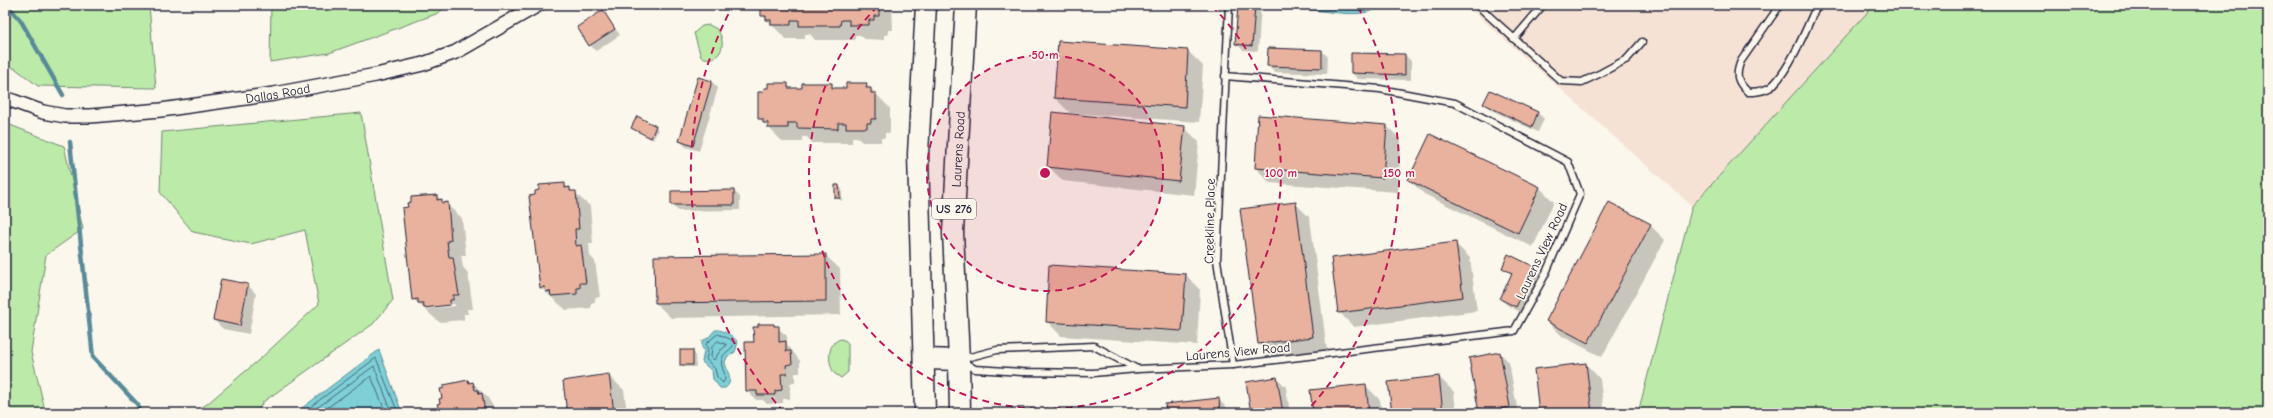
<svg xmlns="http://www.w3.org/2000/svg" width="2273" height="418" font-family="'Comic Neue',sans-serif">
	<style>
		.built { fill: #f6e2d5 }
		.green { fill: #bceaa8; stroke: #6f8672 }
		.water { fill: #7ecfd6; stroke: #598a98 }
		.shadow { fill: #0003; fill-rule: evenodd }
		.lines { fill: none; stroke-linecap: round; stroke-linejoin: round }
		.shore { stroke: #476779; stroke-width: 1 }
		.stream { stroke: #598a98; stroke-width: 4.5 }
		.building { fill: #e9b29e; stroke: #22223b }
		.service-casing { stroke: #22223b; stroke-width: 9 }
		.minor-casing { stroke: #22223b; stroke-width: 16 }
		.primary-casing { stroke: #22223b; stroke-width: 23 }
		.service { stroke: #fbf7ec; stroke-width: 6 }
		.minor { stroke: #fbf7ec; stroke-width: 13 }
		.primary { stroke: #fbf7ec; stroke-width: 20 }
		.ring { fill: none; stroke: #c2185b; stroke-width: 2; stroke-dasharray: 7 5 }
		.labels { text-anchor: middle; stroke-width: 3.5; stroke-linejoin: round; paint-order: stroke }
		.shield { fill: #fbf7ec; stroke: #636270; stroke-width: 1 }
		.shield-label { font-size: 12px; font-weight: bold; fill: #22223b }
		.street-label { font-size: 13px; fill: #22223b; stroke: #fbf7ec }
		.centre { fill: #c2185b; stroke: #fbf7ec; stroke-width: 2 }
		.ring-label { font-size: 12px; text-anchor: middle; font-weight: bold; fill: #c2185b; stroke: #fbf7ec; stroke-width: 3.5; stroke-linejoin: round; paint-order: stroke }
	</style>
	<rect width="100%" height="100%" fill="#fbf7ec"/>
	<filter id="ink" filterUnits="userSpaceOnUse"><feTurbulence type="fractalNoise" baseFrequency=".025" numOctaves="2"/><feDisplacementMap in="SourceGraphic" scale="8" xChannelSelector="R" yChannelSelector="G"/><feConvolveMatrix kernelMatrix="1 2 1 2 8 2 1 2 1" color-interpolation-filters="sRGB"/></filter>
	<g filter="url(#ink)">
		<polygon class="built" points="1466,5 1874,5 1692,206"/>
		<g class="green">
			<polygon points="5,5 149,5 156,88 38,86 16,69 5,65"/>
			<polygon points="271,5 449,5 436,14 329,53 270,62"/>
			<polygon points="1874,5 2268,5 2268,413 1638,413 1692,206"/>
			<path d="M 709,25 L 717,29 C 728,43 721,64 701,57 L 694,33 L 702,26 Z"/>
			<polygon points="361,113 393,300 373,324 263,402 256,413 192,413 207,404 261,358 319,304 305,230 251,244 193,232 160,192 162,132"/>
			<polygon points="5,123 64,146 83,229 46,255 31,352 45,410 47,413 5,413"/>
			<path d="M 841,339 L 846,341 L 848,344 L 848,372 L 841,378 L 834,373 C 828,363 826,343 841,339 Z"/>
		</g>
		<g class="water">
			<path d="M 1305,5 L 1380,5 C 1367,20 1329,11 1311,10 Z"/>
			<path d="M 715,330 C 723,329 733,336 738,342 L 735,352 L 727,357 L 725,362 C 726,369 735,382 725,388 L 720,388 L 713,379 L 712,371 L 702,362 L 704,351 L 702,347 L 702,341 L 708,338 Z"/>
			<polygon points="379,350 402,413 297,413 298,411"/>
		</g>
		<g class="shadow">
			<polygon points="762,5 892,5 893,30 888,30 888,35 884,35 884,40 865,39 860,35 855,35 855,40 815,40 810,34 805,34 805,39 786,39 762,15"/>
			<polygon points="1239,5 1261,5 1258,51 1243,50 1236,44"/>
			<polygon points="602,11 620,35 596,51 590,45"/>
			<polygon points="1188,51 1203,66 1199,122 1070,113 1055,98"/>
			<polygon points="1322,51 1328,57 1327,74 1274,72 1268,66"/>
			<polygon points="1405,55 1411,61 1411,80 1358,79 1352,73"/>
			<polygon points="699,78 712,82 718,88 699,151 686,147 680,141"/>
			<polygon points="787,84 792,89 831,84 836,89 847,89 866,84 890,108 890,133 885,133 885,138 881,138 881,142 862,142 857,137 852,137 852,143 812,143 807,137 802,137 802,142 783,142 759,118"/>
			<polygon points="1491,91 1538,113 1544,119 1538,132 1491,110 1485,104"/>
			<polygon points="1387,126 1401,140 1398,192 1270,183 1256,168"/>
			<polygon points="656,127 658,130 653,140 633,128"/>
			<polygon points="1184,127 1199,142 1194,195 1063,181 1048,166"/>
			<polygon points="1430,135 1540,188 1554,202 1533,247 1424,194 1409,180"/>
			<polygon points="564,184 590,206 593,243 589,244 590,256 595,261 600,297 595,298 595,302 591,303 591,308 566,310 540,287"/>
			<polygon points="839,186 842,189 842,201 836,198"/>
			<polygon points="734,191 740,197 740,210 678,211 672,205"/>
			<path d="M 437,196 L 462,218 L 466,255 L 461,255 L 463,267 L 468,273 L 473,309 L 467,309 L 468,314 L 464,314 L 464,320 L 439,322 L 413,299 L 409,208 ZM 455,304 L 455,306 L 427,309 L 426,307 Z"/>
			<polygon points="1295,203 1310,218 1327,351 1274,358 1259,344"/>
			<polygon points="1650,225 1665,240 1602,357 1562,336 1547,321"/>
			<polygon points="1455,243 1470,258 1477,311 1354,327 1339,312"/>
			<polygon points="825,255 840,269 841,315 671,318 656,303 655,257"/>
			<polygon points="1503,267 1534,268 1540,274 1522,313 1507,305 1501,299 1512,275"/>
			<polygon points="1186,275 1200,290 1197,345 1061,336 1047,321"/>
			<polygon points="248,285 256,294 249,334 223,329 214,320"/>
			<polygon points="774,325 787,336 787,344 800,361 800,373 795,373 795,383 790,383 790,399 783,399 783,403 767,404 763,400 756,400 747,391 755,343"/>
			<polygon points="693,351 695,354 696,367 684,367 681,364"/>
			<polygon points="1500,353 1509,362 1518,413 1481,413"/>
			<polygon points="1586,364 1600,379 1604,413 1540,413"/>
			<polygon points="609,376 624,390 627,413 569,413"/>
			<polygon points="1439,377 1454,392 1456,413 1393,413"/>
			<polygon points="1277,378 1286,387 1290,413 1252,413"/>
			<polygon points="468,381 473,383 488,398 497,413 440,413 441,404"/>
			<polygon points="1365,385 1380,400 1382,413 1314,413"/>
			<polygon points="1218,399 1232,413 1167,413"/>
		</g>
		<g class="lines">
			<g class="shore">
				<polyline points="1311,5 1363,10 1375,5"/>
				<path d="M 718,334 L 730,339 L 734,343 C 732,351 724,351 722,359 C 719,367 729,376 723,383 L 717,377 L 715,369 L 706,359 L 708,351 L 706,344 Z"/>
				<polygon points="718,341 727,345 720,351 714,360 711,357 712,347"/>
				<polyline points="302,413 376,358 398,413"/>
				<polyline points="310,413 374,366 392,413"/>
				<polyline points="320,413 371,376 386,413"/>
			</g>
			<g class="stream">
				<polyline points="7,5 21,21 63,95"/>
				<polyline points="70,142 93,357 138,405 139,413"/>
			</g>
		</g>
		<g class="building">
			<polygon points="761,5 879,5 879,16 874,16 874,20 869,20 869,25 849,25 849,20 841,20 840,26 799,26 799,20 791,20 791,25 771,25 771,20 766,20 766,16 761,16"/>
			<polygon points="1238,5 1255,5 1252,46 1235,44"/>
			<polygon points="603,10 615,29 589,46 577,27"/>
			<polygon points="1058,41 1188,50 1185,107 1054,98"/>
			<polygon points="1268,48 1322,50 1322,68 1267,66"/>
			<polygon points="1351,53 1405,54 1405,75 1351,73"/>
			<polygon points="698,77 712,81 693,146 679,141"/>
			<polygon points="768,83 788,83 788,88 802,88 802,83 832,83 832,88 846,88 846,83 867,83 866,88 871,88 871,93 876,93 876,119 871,119 871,123 867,123 867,128 846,128 846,123 838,123 838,129 797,128 797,123 788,123 788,128 768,128 768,123 763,123 763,119 758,119 758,92 763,92 764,88 768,88"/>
			<polygon points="1490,90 1538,112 1532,127 1483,104"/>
			<polygon points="1052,112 1185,126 1179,181 1047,167"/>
			<polygon points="1258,115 1387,125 1383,178 1255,168"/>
			<polygon points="637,116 656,126 651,138 631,128"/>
			<polygon points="1430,134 1540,187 1518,233 1408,180"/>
			<polygon points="565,183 565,188 570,187 570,191 576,191 579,229 575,229 576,246 581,245 586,283 580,283 580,288 577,288 577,294 551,296 550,291 546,292 545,287 540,288 529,196 535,195 535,191 539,190 539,185"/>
			<polygon points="835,185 839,185 840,198 835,198"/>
			<polygon points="734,190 734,205 671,205 671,191"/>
			<polygon points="437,195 437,200 442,199 442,203 448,202 451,240 447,241 449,257 453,257 459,295 453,295 453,300 450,300 450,305 424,308 423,303 418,303 418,299 412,300 402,208 408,207 407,203 411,202 411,197"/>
			<polygon points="1296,202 1313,337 1258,344 1240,209"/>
			<polygon points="1609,202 1651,224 1588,343 1546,321"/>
			<polygon points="1456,242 1463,297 1338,313 1331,258"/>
			<polygon points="826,254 826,301 655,303 654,256"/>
			<polygon points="1508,254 1535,267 1516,307 1500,299 1512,273 1502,268"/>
			<polygon points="1049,265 1186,274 1182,331 1046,322"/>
			<polygon points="221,279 248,284 240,326 213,320"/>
			<polygon points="758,324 774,324 774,326 779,326 779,342 786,341 786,351 791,351 792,364 786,365 787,374 781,374 782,390 775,391 775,395 757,395 757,391 746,391 745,342 754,342 753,327 758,327"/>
			<rect x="680" y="350" width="13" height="15"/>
			<polygon points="1500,352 1510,407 1479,413 1469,358"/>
			<polygon points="1586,363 1592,413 1539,413 1534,369"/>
			<polygon points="609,374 614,413 567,413 563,381"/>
			<polygon points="1439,376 1443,413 1392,413 1388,382"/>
			<polygon points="1277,377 1283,413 1251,413 1246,382"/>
			<polygon points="468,380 469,383 473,382 475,390 478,390 479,394 482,393 485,413 440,413 437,404 440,403 439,399 442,398 440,389 444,388 444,385"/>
			<polygon points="1366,384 1369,413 1313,413 1310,390"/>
			<polygon points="1219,398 1220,413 1166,413 1165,404"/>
		</g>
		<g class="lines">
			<defs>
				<g id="service">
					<polyline points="1229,5 1217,260 1233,365"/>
					<polyline points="1477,5 1561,81 1582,82 1601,73 1627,59 1642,42"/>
					<path d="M 1780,5 L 1741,61 C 1735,75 1737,82 1748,92 C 1757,92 1768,91 1774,84 C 1791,67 1807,27 1817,5"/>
					<polyline points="1514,39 1543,5"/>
					<polyline points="962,359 997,350 1094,346 1137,369"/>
					<polyline points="962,361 975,369 1022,372 1093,373 1137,369 1233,365 1514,331 1545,275 1580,194 1568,162 1455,103 1380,89 1225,76"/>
				</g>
				<g id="minor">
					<path id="s1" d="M 5,98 L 43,112 L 65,116 L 90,116 L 161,110 L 274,94 L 376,75 L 423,64 L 456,52 L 538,5"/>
				</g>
				<g id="primary">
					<polyline points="925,359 959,360"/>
					<polyline points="925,413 918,154 926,5"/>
					<path id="s2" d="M 960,413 L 959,360 L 953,232 L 966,5"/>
				</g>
			</defs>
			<use href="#service" class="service-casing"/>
			<use href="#minor" class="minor-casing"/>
			<use href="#primary" class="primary-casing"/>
			<use href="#service" class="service"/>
			<use href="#minor" class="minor"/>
			<use href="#primary" class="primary"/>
		</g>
	</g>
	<circle cx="1045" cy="173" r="118" fill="#c2185b" fill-opacity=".12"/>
	<g class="ring">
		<circle cx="1045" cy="173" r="118"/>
		<path d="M1212 6A236 236 0 1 1 878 6"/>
		<path d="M784 412A354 354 0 0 1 732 7M1358 7A354 354 0 0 1 1306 412"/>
	</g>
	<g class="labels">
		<rect class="shield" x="932" y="199" width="44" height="20" rx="3"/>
		<g class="shield-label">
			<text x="954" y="213">US 276</text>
		</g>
		<g class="street-label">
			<text dy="5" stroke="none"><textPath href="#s1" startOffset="277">Dallas Road</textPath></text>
			<text dy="5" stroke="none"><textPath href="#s2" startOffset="264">Laurens Road</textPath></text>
			<text transform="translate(1209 221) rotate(-89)" y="5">Creekline Place</text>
			<text transform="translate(1541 251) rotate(-65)" y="5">Laurens View Road</text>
			<text transform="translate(1238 351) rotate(-5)" y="5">Laurens View Road</text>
		</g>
	</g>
	<circle cx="1045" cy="173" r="6" class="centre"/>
	<g class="ring-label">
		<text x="1045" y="59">50 m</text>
		<text x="1281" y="177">100 m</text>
		<text x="1399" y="177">150 m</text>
	</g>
	<rect width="2273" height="418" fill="none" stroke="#fbf7ec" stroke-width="20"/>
	<rect x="10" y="10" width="2253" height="398" fill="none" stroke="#22223b" stroke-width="1.5" filter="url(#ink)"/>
</svg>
